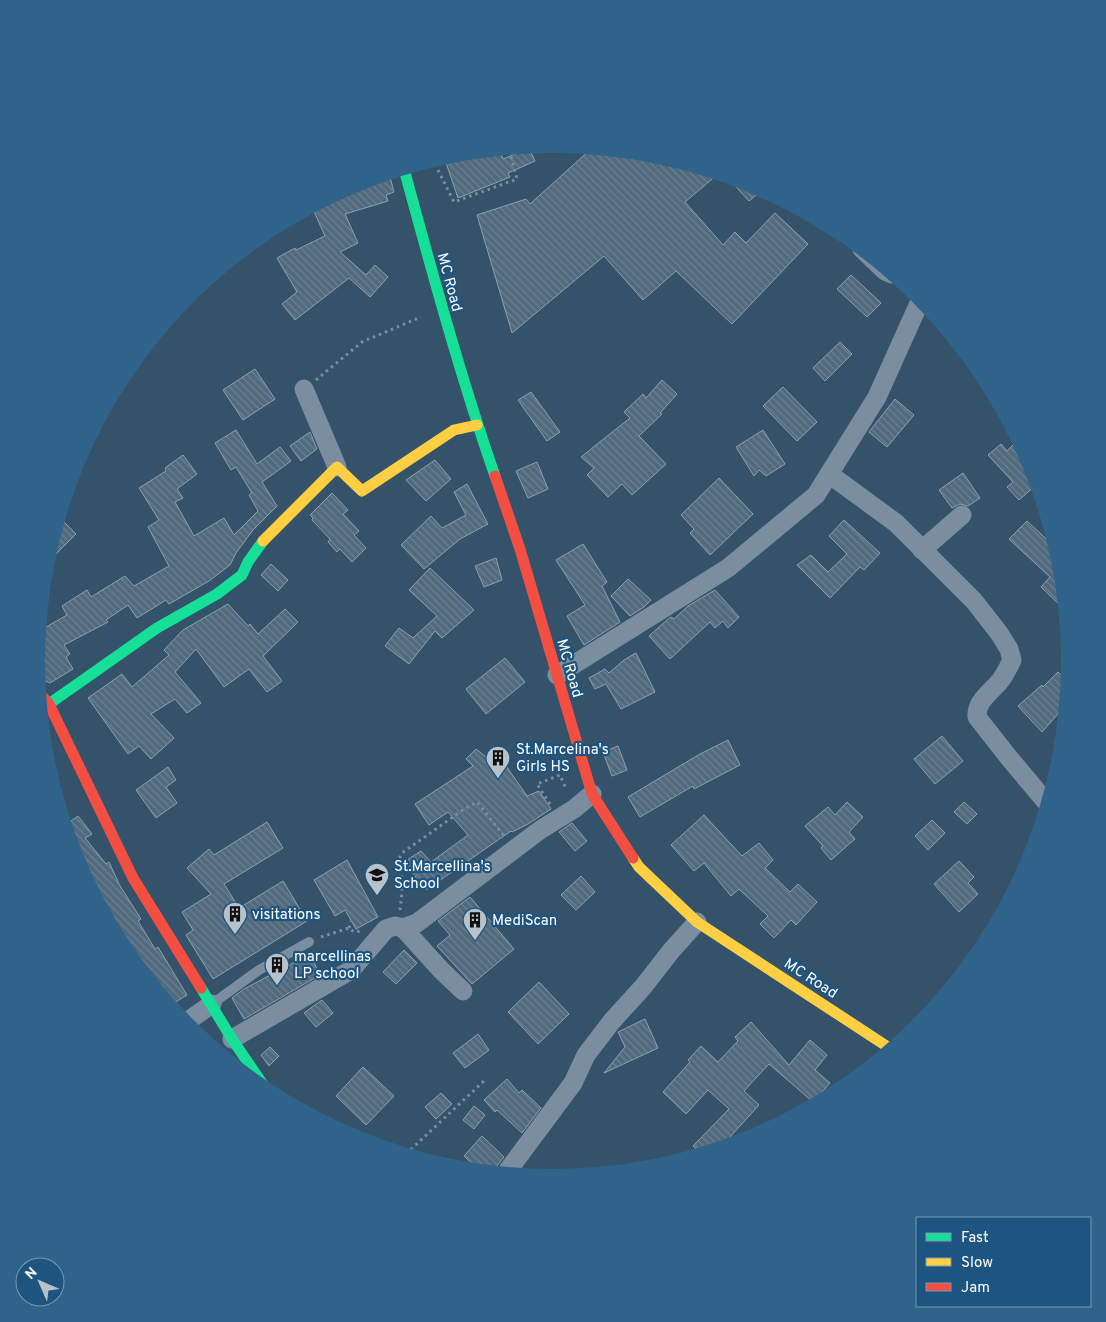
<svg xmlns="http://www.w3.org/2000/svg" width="1106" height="1322" font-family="Overpass,sans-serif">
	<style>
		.building { fill: url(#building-back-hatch); stroke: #8da0af }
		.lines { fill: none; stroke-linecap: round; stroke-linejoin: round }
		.path { stroke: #7a8ea0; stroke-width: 3; stroke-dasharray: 2.5 4; stroke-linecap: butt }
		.lane { stroke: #7a8ea0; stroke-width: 10 }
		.street { stroke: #7a8ea0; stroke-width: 19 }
		.fast { stroke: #16e098; stroke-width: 11 }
		.slow { stroke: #ffcf43; stroke-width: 11 }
		.jam { stroke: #f24e42; stroke-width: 11 }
		.labels { text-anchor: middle; stroke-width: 4.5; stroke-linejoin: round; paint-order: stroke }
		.street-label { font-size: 15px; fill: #fff; stroke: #1e5580 }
		.poi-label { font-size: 15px; fill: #fff; stroke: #1e5580; text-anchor: start }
	</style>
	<defs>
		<pattern id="building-back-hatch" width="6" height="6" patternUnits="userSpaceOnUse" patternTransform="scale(1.25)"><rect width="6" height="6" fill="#50697c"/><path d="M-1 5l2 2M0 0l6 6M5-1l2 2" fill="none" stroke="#6a8090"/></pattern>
	</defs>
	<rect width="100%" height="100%" fill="#34526a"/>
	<g class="building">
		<polygon points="529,148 535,161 508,173 510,177 458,198 444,157 452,154 500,150 503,159"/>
		<polygon points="592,148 654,154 718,174 685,202 723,245 735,232 746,243 775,213 808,244 732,324 676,271 643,300 604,256 512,333 477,215 526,199 530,204"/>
		<polygon points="390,177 394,192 386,195 388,201 345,214 358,243 340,252 366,275 375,265 388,277 370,297 349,278 295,320 282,304 297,292 277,258 295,248 296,250 325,236 312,207 348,187 349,190"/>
		<polygon points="727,177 751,184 762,190 749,201"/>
		<polygon points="851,275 881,303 867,317 837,289"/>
		<polygon points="840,342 852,354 825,381 813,368"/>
		<polygon points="255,369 275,399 243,420 223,390"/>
		<polygon points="662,380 677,394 660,413 662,414 639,436 666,464 632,495 622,484 608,497 587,475 594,468 581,457 630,418 624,412 643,394 646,398"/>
		<polygon points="783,387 817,422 797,441 763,406"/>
		<polygon points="531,392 560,432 547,441 518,400"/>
		<polygon points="895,399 914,415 887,447 869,432"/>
		<polygon points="236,430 257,464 280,447 291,461 262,482 277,506 253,530 236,553 230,565 209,581 169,604 166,600 137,618 128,605 106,620 108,622 64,645 70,654 66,657 73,669 50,683 43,680 37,672 36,661 39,631 67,615 62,606 87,590 91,597 125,576 134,586 169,566 148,527 159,520 139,488 166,471 165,468 183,455 197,474 177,489 183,498 175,502 194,536 224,518 234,535 258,511 249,495 252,493 236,467 231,470 215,443"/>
		<polygon points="763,430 785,464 766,476 759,470 754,476 736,447"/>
		<polygon points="310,432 317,449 301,461 290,446"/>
		<polygon points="1018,440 1031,464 1037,484 1019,500 1007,487 1013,482 988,455 1001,444 1007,451"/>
		<polygon points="435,460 451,479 426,501 406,480"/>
		<polygon points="537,462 548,489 528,498 516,471"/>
		<polygon points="963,473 980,498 968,506 960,504 952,508 939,490"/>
		<polygon points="719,478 753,514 710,555 690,533 694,529 681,515"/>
		<polygon points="467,484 488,524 460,539 424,569 401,545 431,516 442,528 466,515 454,492"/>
		<polygon points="332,493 348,510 343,514 359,531 354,535 366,548 352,562 340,549 337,552 328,542 330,539 312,520 313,518 310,515"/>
		<polygon points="59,517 76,534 46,564 46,560"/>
		<polygon points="844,520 880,553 864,570 860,567 830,598 797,565 811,555 828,572 847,554 829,536"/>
		<polygon points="1027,521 1056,548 1058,553 1052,559 1060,566 1065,610 1041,587 1050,577 1009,539"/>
		<polygon points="583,544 607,582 602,586 620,622 584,645 567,616 585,605 556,560"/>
		<polygon points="496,558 502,580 484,587 475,566"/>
		<polygon points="271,564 288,580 278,591 261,575"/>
		<polygon points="430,568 474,610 442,638 435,631 409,664 385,646 399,628 413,638 437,616 409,590"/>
		<polygon points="628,579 651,600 644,607 630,616 611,596"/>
		<polygon points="715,590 739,617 728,628 723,621 715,628 710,622 670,659 649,636 667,620 671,617 674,619 688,606"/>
		<polygon points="228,604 248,626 250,624 258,634 285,609 298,622 263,656 282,681 267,692 249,669 224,687 196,649 175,672 201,703 187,713 175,699 151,714 174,738 151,759 139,746 128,754 88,698 122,674 132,687 169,655 164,650 183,630"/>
		<polygon points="636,653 655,692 621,709 606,684 595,689 589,678 605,669 609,673 624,660"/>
		<polygon points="505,658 525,682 486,714 466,689"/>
		<polygon points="1058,672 1068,682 1065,706 1042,732 1018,706 1042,685 1043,687"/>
		<polygon points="942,736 963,761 935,784 914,759"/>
		<polygon points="728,740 740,765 694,789 693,786 640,817 628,797 700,754"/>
		<polygon points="618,746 627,770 612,776 603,752"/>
		<polygon points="476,749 486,757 495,750 527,796 539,791 551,809 528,824 512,832 511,831 426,890 404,862 421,851 431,862 468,835 448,812 429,825 415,804 473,766 466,759"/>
		<polygon points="168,767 176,780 166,787 177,803 156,818 136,790"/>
		<polygon points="847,802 863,817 849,832 855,839 831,860 821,848 823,846 805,826 828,807 835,815"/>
		<polygon points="964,802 977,814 967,824 954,812"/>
		<polygon points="704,815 742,856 759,843 773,860 765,868 790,892 798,884 817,902 796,925 791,920 774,938 760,924 768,916 739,889 731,896 704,863 694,871 671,845"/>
		<polygon points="78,816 92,834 85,838 106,864 109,862 120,886 141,919 138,921 155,949 158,947 187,995 174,1003 162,985 156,988 138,957 136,960 114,931 75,858 65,825"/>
		<polygon points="932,820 945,833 928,850 915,836"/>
		<polygon points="267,822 283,848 224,884 239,908 283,881 307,921 213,979 186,935 193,930 182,912 211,894 187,868 209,849 214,855"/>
		<polygon points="572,823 587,841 575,851 559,832"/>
		<polygon points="347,860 378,917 356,929 345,910 335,916 314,880"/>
		<polygon points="959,861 974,877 968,883 978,894 959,912 934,884"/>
		<polygon points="581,876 595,892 576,910 561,895"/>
		<polygon points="470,897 514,949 472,984 437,946 450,935 438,921"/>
		<polygon points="404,950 417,963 396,984 383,972"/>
		<polygon points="310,954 320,975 244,1019 232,998 244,989"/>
		<polygon points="539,982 569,1014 538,1044 508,1012"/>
		<polygon points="322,1000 333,1013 316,1027 304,1013"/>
		<polygon points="645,1019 658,1048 604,1073 625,1047 618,1032"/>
		<polygon points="751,1022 789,1065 810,1040 827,1055 815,1070 830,1083 813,1102 769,1064 744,1091 759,1105 721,1147 701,1153 693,1146 729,1109 708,1090 686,1114 663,1092 690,1062 688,1060 701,1046 718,1062 738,1041 735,1037"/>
		<polygon points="478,1034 489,1050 465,1068 453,1053"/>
		<polygon points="270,1047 279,1056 269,1066 261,1055"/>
		<polygon points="363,1067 394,1096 366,1125 336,1096"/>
		<polygon points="507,1079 519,1093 522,1090 541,1108 522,1133 497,1110 495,1112 484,1100"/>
		<polygon points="441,1093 452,1104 436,1119 425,1107"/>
		<polygon points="474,1106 485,1115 474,1129 463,1120"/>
		<polygon points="482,1136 504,1157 492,1172 479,1170 464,1156"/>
	</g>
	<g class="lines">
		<g class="path">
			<polyline points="438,170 454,202 517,179 509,149"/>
			<polyline points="316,380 362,342 421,317"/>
			<polyline points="47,765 54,763"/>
			<polyline points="550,804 537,784 560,775 566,789"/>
			<polyline points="400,910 402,892 400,857 402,853 464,809 477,802 504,836"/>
			<polyline points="349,928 351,921"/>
			<polyline points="321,937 349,928 354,932 362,931"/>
			<polyline points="406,1154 485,1080"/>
		</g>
		<polyline class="lane" points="212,1004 259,970 309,942"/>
		<g class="street">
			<polyline points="862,249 885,271 892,274"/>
			<polyline points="304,389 337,467"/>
			<path d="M 829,474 L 896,523 L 974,601 L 999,633 L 1009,649 L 1012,660 C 1008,668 1005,675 1000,681 C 990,693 976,701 977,717 L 1010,759 L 1047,803"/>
			<polyline points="922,550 962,515"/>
			<polyline points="557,675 728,568 816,495 877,397 921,299"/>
			<polyline points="403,928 441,970 463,991"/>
			<polyline points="185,1023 212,1004"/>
			<polyline points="232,1039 351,970 386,929 395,926 403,928 417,923 540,830 574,809 592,794"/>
			<polyline points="506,1173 573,1083 586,1055 612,1021 643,987 671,951 697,922"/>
		</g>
		<g class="fast">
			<path d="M 404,169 C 432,272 460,375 495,476"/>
			<polyline points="49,704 157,628 217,594 242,575 248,562 263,541"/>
			<polyline points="201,988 232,1039 268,1092"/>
		</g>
		<g class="slow">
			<polyline points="263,541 337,467 362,491 454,430 477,425"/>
			<polyline points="633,858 639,867 697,922 891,1049"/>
		</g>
		<g class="jam">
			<polyline points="495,476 520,549 592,794 633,858"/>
			<polyline points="40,694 49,704 133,878 201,988"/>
		</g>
	</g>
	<defs>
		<symbol id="building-pin" viewBox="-11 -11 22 30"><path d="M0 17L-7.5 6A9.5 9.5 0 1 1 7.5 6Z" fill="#b8c2cb" stroke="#1e5580"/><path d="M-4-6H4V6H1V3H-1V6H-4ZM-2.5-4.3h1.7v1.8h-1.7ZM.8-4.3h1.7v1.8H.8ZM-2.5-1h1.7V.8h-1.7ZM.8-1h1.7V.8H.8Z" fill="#111"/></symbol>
		<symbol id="school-pin" viewBox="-11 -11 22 30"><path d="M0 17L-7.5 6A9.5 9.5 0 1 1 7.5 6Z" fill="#b8c2cb" stroke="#1e5580"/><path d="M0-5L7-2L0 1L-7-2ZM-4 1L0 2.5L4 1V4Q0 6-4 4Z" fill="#111"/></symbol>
	</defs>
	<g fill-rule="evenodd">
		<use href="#building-pin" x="484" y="744" width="28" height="38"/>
		<use href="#school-pin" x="363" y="861" width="28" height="38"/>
		<use href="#building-pin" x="221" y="900" width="28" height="38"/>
		<use href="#building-pin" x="461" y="906" width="28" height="38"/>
		<use href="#building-pin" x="263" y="951" width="28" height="38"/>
	</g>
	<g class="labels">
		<g class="street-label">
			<text transform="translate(450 282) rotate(75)" y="5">MC Road</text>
			<text transform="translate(570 668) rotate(74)" y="5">MC Road</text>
			<text transform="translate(811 978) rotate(33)" y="5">MC Road</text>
		</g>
		<g class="poi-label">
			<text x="516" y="754">St.Marcelina's<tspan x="516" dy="17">Girls HS</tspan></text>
			<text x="394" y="871">St.Marcellina's<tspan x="394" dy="17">School</tspan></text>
			<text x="252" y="919">visitations</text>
			<text x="492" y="925">MediScan</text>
			<text x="294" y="961">marcellinas<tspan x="294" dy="17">LP school</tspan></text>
		</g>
	</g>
	<path d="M0 0H1106V1322H0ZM45 661a508 508 0 1 1 1016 0a508 508 0 1 1-1016 0Z" fill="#30638a" fill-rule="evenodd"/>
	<rect x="916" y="1217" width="175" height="90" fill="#1e5580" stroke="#7899b3"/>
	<rect x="926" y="1233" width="25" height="8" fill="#16e098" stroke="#7899b3"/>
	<text x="961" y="1242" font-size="15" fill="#ffffff">Fast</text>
	<rect x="926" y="1258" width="25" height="8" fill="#ffcf43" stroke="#7899b3"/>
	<text x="961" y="1267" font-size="15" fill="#ffffff">Slow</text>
	<rect x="926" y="1283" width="25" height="8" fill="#f24e42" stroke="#7899b3"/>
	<text x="961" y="1292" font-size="15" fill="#ffffff">Jam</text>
	<g transform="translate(40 1282) rotate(315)"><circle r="24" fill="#1e5580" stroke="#7899b3"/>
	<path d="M0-4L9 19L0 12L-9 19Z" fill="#b8c2cb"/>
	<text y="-8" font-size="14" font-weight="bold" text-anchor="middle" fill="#ffffff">N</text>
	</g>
</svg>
